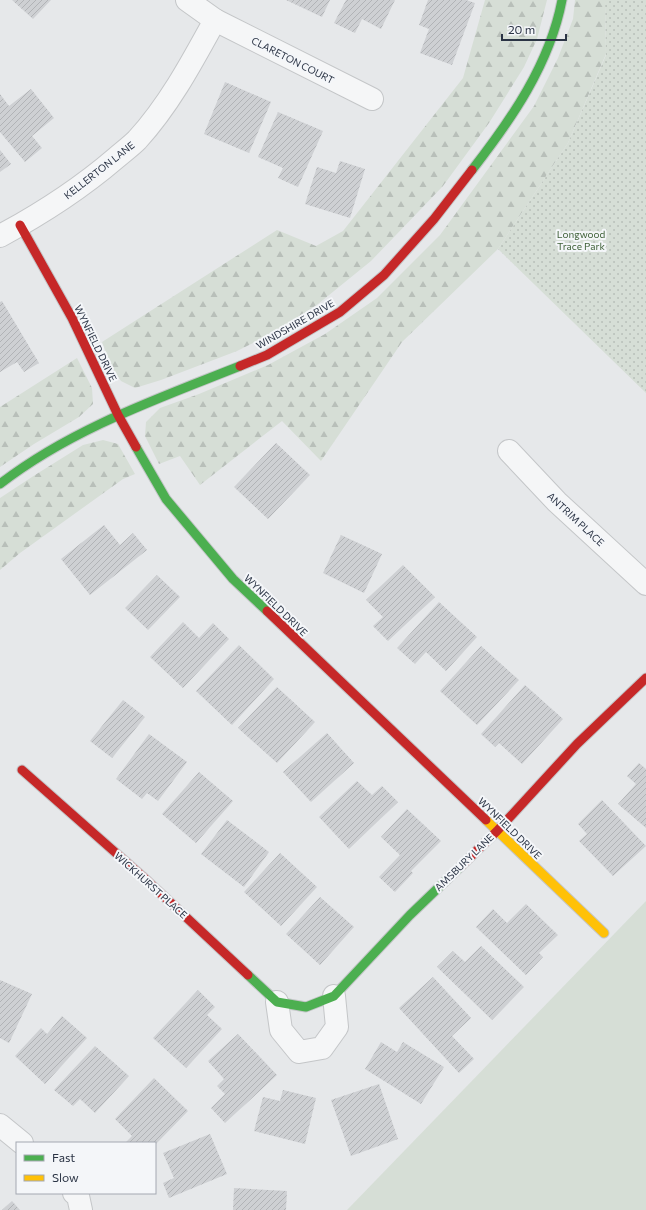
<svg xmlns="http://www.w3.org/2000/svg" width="646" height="1210" font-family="Commissioner,sans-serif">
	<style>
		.green { fill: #d6ded6 }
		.forest { fill: url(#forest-firs) }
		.park { fill: url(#park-dots) }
		.building { fill: url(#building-hatch) }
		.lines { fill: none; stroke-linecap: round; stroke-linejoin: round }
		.street-casing { stroke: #c4c6c8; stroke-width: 24 }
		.fast-casing { stroke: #c4c6c8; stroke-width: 11 }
		.slow-casing { stroke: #c4c6c8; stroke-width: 11 }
		.jam-casing { stroke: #c4c6c8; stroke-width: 11 }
		.street { stroke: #f5f6f7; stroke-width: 22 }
		.fast { stroke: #4caf50; stroke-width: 9 }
		.slow { stroke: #ffc107; stroke-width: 9 }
		.jam { stroke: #c62828; stroke-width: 9 }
		.labels { text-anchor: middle; stroke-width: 4; stroke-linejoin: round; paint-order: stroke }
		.street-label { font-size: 10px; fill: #2b3445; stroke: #f4f6f9 }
		.park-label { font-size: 10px; fill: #3f6138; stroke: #f4f6f9 }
	</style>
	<defs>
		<pattern id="forest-firs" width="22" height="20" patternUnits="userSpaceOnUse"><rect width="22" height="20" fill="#d6ded6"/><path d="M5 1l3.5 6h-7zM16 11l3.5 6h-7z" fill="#b8bfb9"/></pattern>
		<pattern id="park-dots" width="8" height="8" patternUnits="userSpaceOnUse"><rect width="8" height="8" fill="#d6ded6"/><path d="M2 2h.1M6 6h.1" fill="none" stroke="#b8bfb9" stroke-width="1.8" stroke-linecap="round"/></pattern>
		<pattern id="building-hatch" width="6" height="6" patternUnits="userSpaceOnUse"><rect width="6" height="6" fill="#ced0d3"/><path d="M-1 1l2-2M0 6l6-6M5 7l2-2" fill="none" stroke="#b1b3b6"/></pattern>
	</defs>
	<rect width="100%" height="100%" fill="#e6e8ea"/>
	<polygon class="green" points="646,901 646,1210 347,1210"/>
	<g class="forest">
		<polygon points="485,0 547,0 537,39 524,67 489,123 443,186 371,261 318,304 273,333 237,351 161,380 135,388 121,381 112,368 102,342 277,230 316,246 343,231 463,78"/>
		<polygon points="575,0 605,0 606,54 568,143 498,249 402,342 321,461 282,421 200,485 180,456 159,464 145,436 146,422 160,408 199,394 268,365 325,334 377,298 440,235 534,106 558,58 573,19"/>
		<polygon points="77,358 92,388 93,404 79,417 34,444 0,467 0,407"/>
		<polygon points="103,440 118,444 135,474 123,479 20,553 0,570 0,498 35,475 83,445"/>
	</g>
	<polygon class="park" points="605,0 646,0 646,393 498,249 568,143 606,55"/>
	<g class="building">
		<polygon points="12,0 51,0 33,19"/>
		<polygon points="286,0 330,0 322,17"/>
		<polygon points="346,0 395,0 381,29 362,19 355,33 334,23"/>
		<polygon points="428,0 466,0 475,3 452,65 420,53 429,29 419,25"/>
		<polygon points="225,82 271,102 249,153 204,134"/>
		<polygon points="31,89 54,118 32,136 42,148 25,162 0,132 0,94 9,106"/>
		<polygon points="278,112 323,131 298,187 278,178 283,168 258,157"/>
		<polygon points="0,150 11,164 0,172"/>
		<polygon points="340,161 365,169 350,218 305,204 317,167 336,173"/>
		<polygon points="2,301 39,363 24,372 17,362 0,372 0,302"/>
		<polygon points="276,443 310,475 268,519 234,487"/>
		<polygon points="104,525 120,545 133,533 147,550 90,595 61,559"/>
		<polygon points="341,535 382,554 364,593 323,573"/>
		<polygon points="403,565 435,597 388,641 373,626 383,617 366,600"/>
		<polygon points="157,575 180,597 148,630 125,608"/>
		<polygon points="439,602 477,637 446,671 426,652 415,664 397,648"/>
		<polygon points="183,622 199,638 213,623 229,639 183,688 150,657"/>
		<polygon points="239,645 274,679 232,725 196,691"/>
		<polygon points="481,646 519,680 477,725 440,691"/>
		<polygon points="525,685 563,719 522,764 499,743 495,747 481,734"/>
		<polygon points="277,687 315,722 277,763 238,728"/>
		<polygon points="123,700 145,717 112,758 90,741"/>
		<polygon points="327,733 354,763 311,802 283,772"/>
		<polygon points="149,734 187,762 158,801 147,793 142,799 116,779"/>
		<polygon points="639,763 646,769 646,828 618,804 636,784 627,776"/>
		<polygon points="199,772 233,801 196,843 162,814"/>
		<polygon points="357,781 372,795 382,786 398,802 349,849 319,817"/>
		<polygon points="602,800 646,846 613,876 579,841 587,834 578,824"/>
		<polygon points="407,809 441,841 411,871 413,873 395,892 379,877 400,855 381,837"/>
		<polygon points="227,820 269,852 244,887 201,854"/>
		<polygon points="280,853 317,887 281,926 244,892"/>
		<polygon points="320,897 354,927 320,965 286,934"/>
		<polygon points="526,904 558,935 539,953 543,957 526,975 476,927 493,909 507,923"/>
		<polygon points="481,946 524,987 492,1020 437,967 453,951 465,962"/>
		<polygon points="433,977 471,1018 452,1036 474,1059 459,1073 399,1008"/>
		<polygon points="0,980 32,994 9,1043 0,1038"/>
		<polygon points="198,990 215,1007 207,1015 222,1029 186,1068 153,1038"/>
		<polygon points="62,1016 87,1038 45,1084 15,1056 41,1028 47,1034"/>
		<polygon points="238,1034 277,1075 225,1123 211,1108 225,1094 217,1086 224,1079 208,1061"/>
		<polygon points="381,1042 397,1052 403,1042 444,1067 421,1104 365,1069"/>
		<polygon points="95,1046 129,1076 95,1113 80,1099 73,1106 54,1090"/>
		<polygon points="154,1078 188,1111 155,1145 155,1143 125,1143 132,1136 115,1119"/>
		<polygon points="379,1084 398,1139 351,1156 331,1100"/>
		<polygon points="283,1090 316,1098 305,1144 254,1131 263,1097 280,1101"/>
		<polygon points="210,1134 227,1174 169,1198 163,1183 174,1178 163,1153"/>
		<polygon points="234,1188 287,1191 286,1210 233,1210"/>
		<polygon points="12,1201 20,1210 2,1210"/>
	</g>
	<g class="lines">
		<defs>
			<g id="street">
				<polyline points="187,0 215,20 372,99"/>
				<path d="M 0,236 C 41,214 81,188 116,158 C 123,152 131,146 137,140 C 169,105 192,62 215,20"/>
				<polyline points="509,451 557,502 646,584"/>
				<polyline points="277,1002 281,1030 299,1052 322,1048 337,1027 334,996"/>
				<polyline points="0,1125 22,1143"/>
				<polyline points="74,1193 78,1196 81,1210"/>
			</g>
			<g id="fast">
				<path d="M 472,170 C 511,120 550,64 562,0"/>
				<polyline points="136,447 166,499 233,579 267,611"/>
				<path d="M 0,484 C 71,429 157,399 240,366"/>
				<polyline points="248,975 277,1002 306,1007 334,996 410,915 461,866"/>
			</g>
			<polyline id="slow" points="486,820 604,933"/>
			<g id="jam">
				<polyline points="20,225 72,318 118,415 136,447"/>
				<polyline points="240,366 267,355 340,312 384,275 434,219 472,170"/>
				<polyline points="267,611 486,820"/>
				<polyline points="22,770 142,876 248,975"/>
				<polyline points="461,866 497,831 577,744 646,678"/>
			</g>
		</defs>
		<use href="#street" class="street-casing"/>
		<use href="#fast" class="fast-casing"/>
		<use href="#slow" class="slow-casing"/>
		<use href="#jam" class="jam-casing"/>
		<use href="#street" class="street"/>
		<use href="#fast" class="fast"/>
		<use href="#slow" class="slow"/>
		<use href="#jam" class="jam"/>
	</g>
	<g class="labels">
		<g class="street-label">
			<text transform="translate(293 60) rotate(27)" y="4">CLARETON COURT</text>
			<text transform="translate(99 170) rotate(-38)" y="4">KELLERTON LANE</text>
			<text transform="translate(295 324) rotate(-30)" y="4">WINDSHIRE DRIVE</text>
			<text transform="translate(96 343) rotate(64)" y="4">WYNFIELD DRIVE</text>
			<text transform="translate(576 519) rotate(43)" y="4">ANTRIM PLACE</text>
			<text transform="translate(276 605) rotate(44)" y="4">WYNFIELD DRIVE</text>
			<text transform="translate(510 828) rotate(44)" y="4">WYNFIELD DRIVE</text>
			<text transform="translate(464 862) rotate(-44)" y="4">AMSBURY LANE</text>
			<text transform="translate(151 885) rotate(42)" y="4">WICKHURST PLACE</text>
		</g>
		<g class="park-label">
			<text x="581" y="238">Longwood<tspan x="581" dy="12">Trace Park</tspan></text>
		</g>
	</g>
	<rect x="16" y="1142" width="140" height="52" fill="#f4f6f9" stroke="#a4a8b1"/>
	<rect x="24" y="1155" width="20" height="6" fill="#4caf50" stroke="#a4a8b1"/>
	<text x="52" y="1162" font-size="12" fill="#2b3445">Fast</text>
	<rect x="24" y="1175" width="20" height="6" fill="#ffc107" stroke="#a4a8b1"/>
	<text x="52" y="1182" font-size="12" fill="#2b3445">Slow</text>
	<path d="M502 34v6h64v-6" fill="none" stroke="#2b3445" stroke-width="2"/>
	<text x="508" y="34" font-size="12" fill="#2b3445" stroke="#f4f6f9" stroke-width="3" paint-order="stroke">20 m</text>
</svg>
